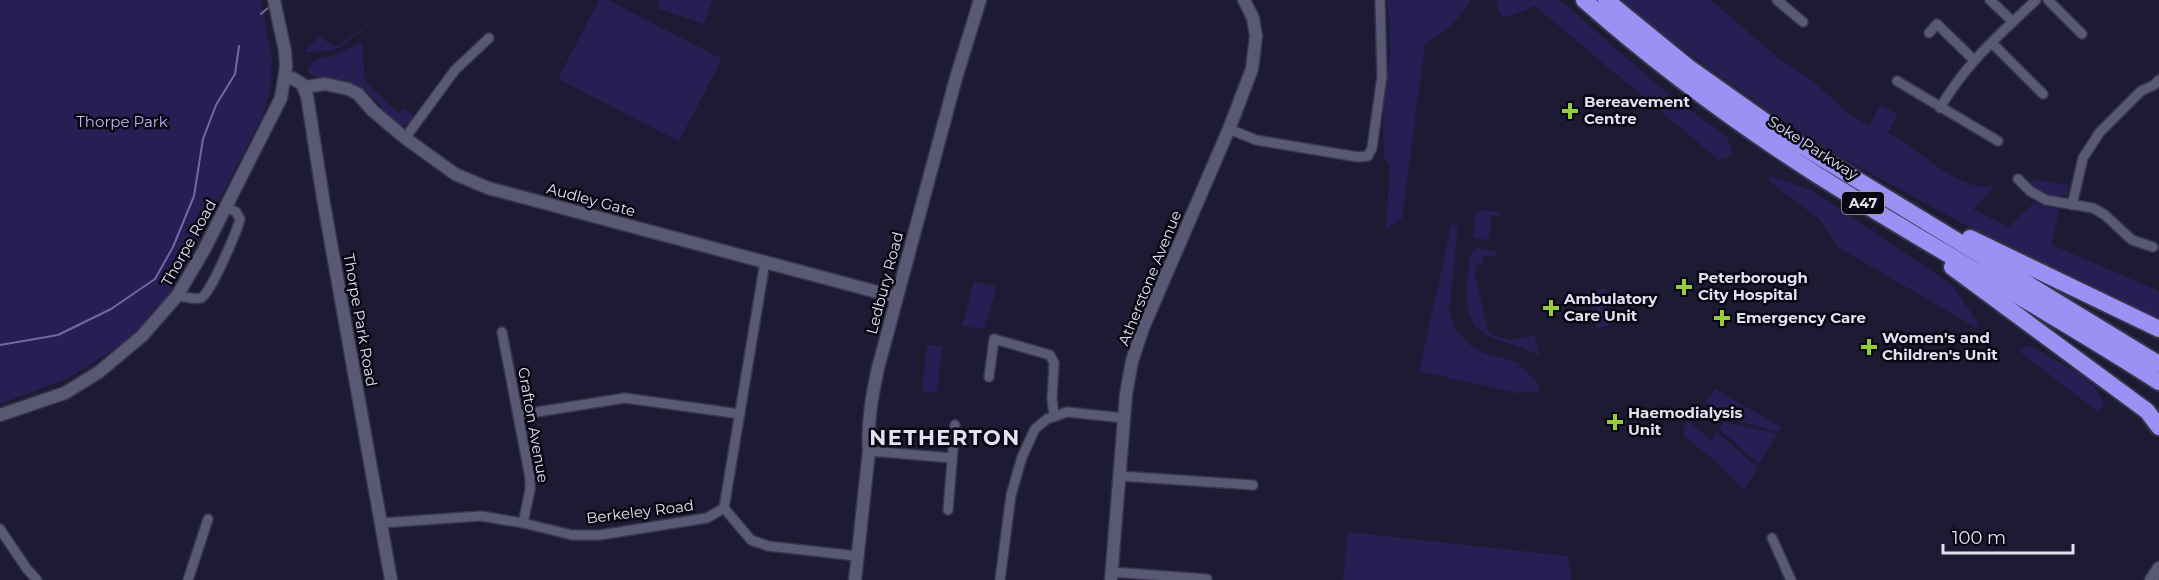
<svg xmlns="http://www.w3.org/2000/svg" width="2159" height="580" font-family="Montserrat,sans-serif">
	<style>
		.green { fill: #271e53 }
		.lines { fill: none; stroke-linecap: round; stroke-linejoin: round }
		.stream { stroke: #7269a4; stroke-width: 2 }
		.street-casing { stroke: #38354a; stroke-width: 12 }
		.secondary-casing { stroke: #38354a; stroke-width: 15 }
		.highway-casing { stroke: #38354a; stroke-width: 20 }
		.street { stroke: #595875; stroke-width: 9 }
		.secondary { stroke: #595875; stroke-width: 12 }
		.highway { stroke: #9b91f5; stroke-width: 16 }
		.poi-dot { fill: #94cc3b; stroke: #080712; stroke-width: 2 }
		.labels { text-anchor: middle; stroke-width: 5; stroke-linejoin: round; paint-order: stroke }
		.shield { fill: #080712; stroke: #a0a0af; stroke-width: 1.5 }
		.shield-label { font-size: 14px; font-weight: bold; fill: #e1e1f2 }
		.poi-label { font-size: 15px; font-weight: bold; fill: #e1e1f2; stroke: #080712; text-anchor: start }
		.park-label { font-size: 15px; fill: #bbb7f8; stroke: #080712 }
		.street-label { font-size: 15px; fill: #e1e1f2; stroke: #080712 }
		.district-label { font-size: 21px; font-weight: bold; letter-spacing: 1.5px; fill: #e1e1f2; stroke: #080712 }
	</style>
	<rect width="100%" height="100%" fill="#1d1b34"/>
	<g class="green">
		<polygon points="0,0 261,0 272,61 270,90 263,116 171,292 130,338 71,377 0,404"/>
		<polygon points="398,0 342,46 330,51 306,52 306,50 319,36 333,46 340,45"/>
		<polygon points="599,0 608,0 722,59 679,141 558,79"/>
		<polygon points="659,0 712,0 704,24 657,8"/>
		<polygon points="1387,0 1471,0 1453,24 1425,44 1402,218 1386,229 1390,165 1384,159 1383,116 1390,52 1390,22"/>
		<polygon points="1496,0 1560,0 1667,93 1727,137 1733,156 1719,160 1535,6 1503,18 1497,8"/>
		<path d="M 1621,0 L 1711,0 L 1777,57 L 1814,82 L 1850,115 L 1869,125 L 1881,105 L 1898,114 L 1888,133 C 1916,146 1962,195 1992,185 L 1994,187 L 1973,209 L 2008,227 L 2035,202 L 2042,206 L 2059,209 L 2052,245 L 2159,291 L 2159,319 L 1962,223 L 1835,154 L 1768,111 L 1647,23 Z"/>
		<path d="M 362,42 L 365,82 L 399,113 L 404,108 L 414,116 L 410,123 L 402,126 C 385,117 377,96 360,87 C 343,78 323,81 306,72 L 316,59 L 336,55 Z"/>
		<polygon points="1770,176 1811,190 1952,285 1977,321 1978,329 1838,247 1820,220 1770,182"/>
		<path d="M 2034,179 L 2069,185 L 2067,194 C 2054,202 2039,195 2029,185 Z"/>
		<polygon points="1481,210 1500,212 1500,216 1491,215 1489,240 1473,238 1475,215"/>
		<polygon points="1450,224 1458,226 1449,310 1454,328 1472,347 1484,353 1517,362 1534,379 1541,391 1516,393 1419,371 1449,236"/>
		<path d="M 1478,248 L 1497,251 L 1496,257 L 1484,256 L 1483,264 L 1477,263 L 1475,275 L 1488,331 C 1502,342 1519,341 1534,334 L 1540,356 C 1524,347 1508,344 1491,337 C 1457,324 1467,280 1471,253 Z"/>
		<polygon points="974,281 997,287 984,329 962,326"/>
		<polygon points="1605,288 1615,323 1597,329 1586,292"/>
		<polygon points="927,345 942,346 937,393 922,391"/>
		<polygon points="2029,345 2083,376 2094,386 2104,404 2098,412 2019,351"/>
		<polygon points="1715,389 1781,427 1778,432 1724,417 1705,402"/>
		<polygon points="1688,420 1710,440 1717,432 1758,468 1744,490 1719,464 1683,435 1685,425"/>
		<polygon points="1725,422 1777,434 1759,464 1719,429"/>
		<polygon points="1348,532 1568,556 1571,580 1343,580"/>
	</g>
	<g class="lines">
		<g class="stream">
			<polyline points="261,14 268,8"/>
			<polyline points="0,345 58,335 111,309 155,279 173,247 194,196 203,139 216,105 235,74 239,46"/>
		</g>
		<defs>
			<g id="street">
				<polyline points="1777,0 1803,22"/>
				<polyline points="1990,0 2013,22"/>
				<polyline points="2048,0 2082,34"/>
				<polyline points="1929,33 1937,24 1974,60"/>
				<polyline points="1992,43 2043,94"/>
				<polyline points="1897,81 1998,141"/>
				<path d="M 1940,108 C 1966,63 1999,35 2036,0"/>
				<polyline points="1229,129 1256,140 1358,157 1368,156 1372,148 1382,76 1380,0"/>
				<polyline points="405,138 455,70 489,38"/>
				<polyline points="2018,179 2030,191 2046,200 2093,208 2105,215 2132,240 2153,247"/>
				<polyline points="2072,205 2083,158 2100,132 2141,91 2154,85 2159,80"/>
				<path d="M 177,296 C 184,296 195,300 201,298 C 210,295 237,231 240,219 L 236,212 L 226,207"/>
				<polyline points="502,332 530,478 530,490 523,523"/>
				<polyline points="989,377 994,339 1050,355 1054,363 1052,399 1054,416"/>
				<polyline points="518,415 625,398 740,414"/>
				<polyline points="869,451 952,458"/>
				<polyline points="1120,476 1253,485"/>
				<polyline points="724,508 751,540 768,546 857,556"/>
				<polyline points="948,510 955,425"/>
				<polyline points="381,523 481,516 523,523 572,535 600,535 707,518 724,508 765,262"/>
				<polyline points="0,529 27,569 37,580"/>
				<polyline points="1772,538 1791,580"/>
				<polyline points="1112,572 1207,579"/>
				<polyline points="188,580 208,519"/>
				<polyline points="1000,580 1011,495 1022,457 1035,429 1047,419 1067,412 1124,418"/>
			</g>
			<g id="secondary">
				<polyline points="285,79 292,78 302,84 307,96 324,204 391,580"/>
				<polyline points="305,87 325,84 348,89 358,94 373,111 405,138 455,174 488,188 896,297"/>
				<polyline points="0,415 65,393 99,372 142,336 177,296 204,250 281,98 286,67 285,51 274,0"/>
				<path d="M 855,580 L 869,451 C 867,423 872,396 878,368 L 956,78 L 980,0"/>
				<polyline points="1111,580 1126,394 1132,361 1143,328 1229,129 1252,69 1256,36 1253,18 1244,0"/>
				<polyline points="2151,580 2159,568"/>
			</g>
			<g id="highway">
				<path d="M 1584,0 C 1653,61 1728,117 1805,167 C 1921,242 2043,307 2159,382"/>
				<polyline points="1606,0 1688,67 1787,137 2159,364"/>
				<polyline points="1970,238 2159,329"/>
				<polyline points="1952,267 2147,411 2159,427"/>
			</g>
		</defs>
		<use href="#street" class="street-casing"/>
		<use href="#secondary" class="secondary-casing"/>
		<use href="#highway" class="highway-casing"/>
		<use href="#street" class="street"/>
		<use href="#secondary" class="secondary"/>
		<use href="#highway" class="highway"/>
	</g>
	<g class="poi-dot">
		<path d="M1567 102h6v6h6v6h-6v6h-6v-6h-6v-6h6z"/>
		<path d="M1681 278h6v6h6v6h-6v6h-6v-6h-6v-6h6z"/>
		<path d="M1548 299h6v6h6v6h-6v6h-6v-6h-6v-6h6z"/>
		<path d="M1719 309h6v6h6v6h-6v6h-6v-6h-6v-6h6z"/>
		<path d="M1866 338h6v6h6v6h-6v6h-6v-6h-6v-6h6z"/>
		<path d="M1612 413h6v6h6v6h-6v6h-6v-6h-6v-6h6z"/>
	</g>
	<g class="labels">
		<rect class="shield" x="1842" y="192" width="42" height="22" rx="4.5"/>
		<g class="shield-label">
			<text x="1863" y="208">A47</text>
		</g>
		<g class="poi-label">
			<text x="1584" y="107">Bereavement<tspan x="1584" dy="17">Centre</tspan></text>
			<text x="1698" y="283">Peterborough<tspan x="1698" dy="17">City Hospital</tspan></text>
			<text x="1564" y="304">Ambulatory<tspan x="1564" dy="17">Care Unit</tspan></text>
			<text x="1736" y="323">Emergency Care</text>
			<text x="1882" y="343">Women's and<tspan x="1882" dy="17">Children's Unit</tspan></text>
			<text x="1628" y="418">Haemodialysis<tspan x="1628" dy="17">Unit</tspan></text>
		</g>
		<g class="park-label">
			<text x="122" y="127">Thorpe Park</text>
		</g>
		<g class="street-label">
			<text transform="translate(1813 148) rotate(33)" y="5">Soke Parkway</text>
			<text transform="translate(591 200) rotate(15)" y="5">Audley Gate</text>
			<text transform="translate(189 243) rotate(-61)" y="5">Thorpe Road</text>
			<text transform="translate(1150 278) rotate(-68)" y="5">Atherstone Avenue</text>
			<text transform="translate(885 283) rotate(-75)" y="5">Ledbury Road</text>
			<text transform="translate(360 320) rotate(80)" y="5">Thorpe Park Road</text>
			<text transform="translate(533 425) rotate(80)" y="5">Grafton Avenue</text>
			<text transform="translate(640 512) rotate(-7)" y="5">Berkeley Road</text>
		</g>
		<g class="district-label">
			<text x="945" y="445">NETHERTON</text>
		</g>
	</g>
	<path d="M1943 544v9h130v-9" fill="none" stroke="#e1e1f2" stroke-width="3"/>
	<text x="1952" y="544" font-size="18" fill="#e1e1f2" stroke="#080712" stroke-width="4.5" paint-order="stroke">100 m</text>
</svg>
